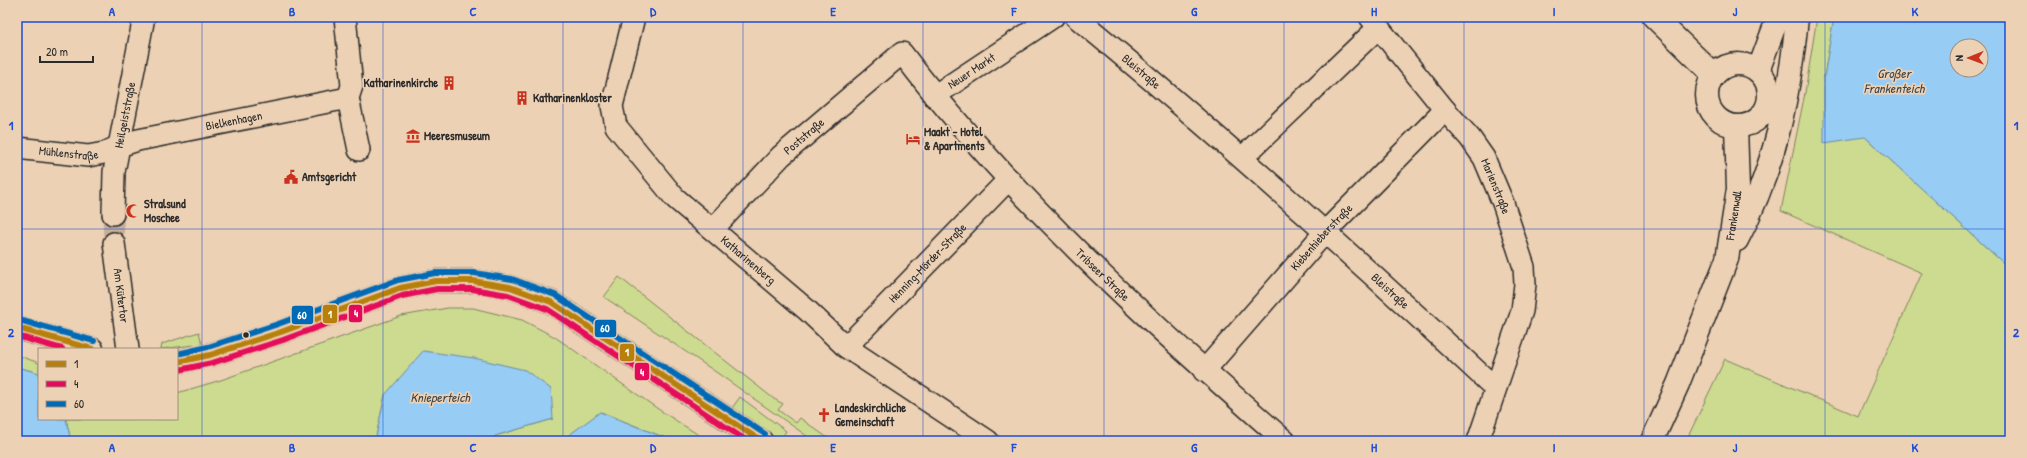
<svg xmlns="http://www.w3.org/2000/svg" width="2027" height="458" font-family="'Patrick Hand',sans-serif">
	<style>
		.green { fill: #ccdb8f; stroke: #7c835d }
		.water { fill: #97ccf5; stroke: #6c8ca4; fill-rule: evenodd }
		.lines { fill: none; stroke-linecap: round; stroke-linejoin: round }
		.street-tunnel { stroke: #c6b099; stroke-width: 21; stroke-dasharray: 21 10; stroke-linecap: butt }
		.street-casing { stroke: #2b2b2b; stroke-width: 24 }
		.secondary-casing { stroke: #2b2b2b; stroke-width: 25 }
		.street { stroke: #edd1b4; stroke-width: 21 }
		.secondary { stroke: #edd1b4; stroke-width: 22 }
		.bus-1-casing { stroke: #edd1b4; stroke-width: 9 }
		.bus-2-casing { stroke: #edd1b4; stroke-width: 9 }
		.bus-3-casing { stroke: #edd1b4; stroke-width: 9 }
		.bus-1 { stroke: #b7800d; stroke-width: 6 }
		.bus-2 { stroke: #e30b59; stroke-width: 6 }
		.bus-3 { stroke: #006ab7; stroke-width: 6 }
		.grid { fill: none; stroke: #1d4ed8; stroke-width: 1; stroke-opacity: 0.55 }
		.bus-dot { fill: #2b2b2b; stroke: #edd1b4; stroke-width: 1.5 }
		.labels { text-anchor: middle; stroke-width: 3.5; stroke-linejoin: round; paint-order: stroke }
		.street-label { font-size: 12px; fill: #2b2b2b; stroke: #edd1b4 }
		.poi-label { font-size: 12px; font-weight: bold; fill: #2b2b2b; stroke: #edd1b4; text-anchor: start }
		.water-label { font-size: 13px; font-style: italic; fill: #3b4349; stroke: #edd1b4 }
		.line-badge { stroke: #edd1b4; stroke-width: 1.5 }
		.badge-label { font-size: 11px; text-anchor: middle; font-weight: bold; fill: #fff }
		.neatline { fill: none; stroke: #1d4ed8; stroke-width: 1.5 }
		.grid-label { font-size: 13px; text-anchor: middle; font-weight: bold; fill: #1d4ed8 }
	</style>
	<rect width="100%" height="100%" fill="#edd1b4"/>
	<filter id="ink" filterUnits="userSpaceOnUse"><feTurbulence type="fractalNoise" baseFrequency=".025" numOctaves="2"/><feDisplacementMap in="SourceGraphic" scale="8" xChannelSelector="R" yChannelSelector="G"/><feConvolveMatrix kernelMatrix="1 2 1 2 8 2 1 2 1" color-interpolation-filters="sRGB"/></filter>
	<g filter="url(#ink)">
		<g class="green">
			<polygon points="1817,17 1834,17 1824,77 1865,137 2010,269 2010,441 1686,441 1725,359 1858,416 1922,273 1781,211 1805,93"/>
			<polygon points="619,277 774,399 783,404 778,410 796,423 800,418 832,441 814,441 713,370 604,297"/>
			<polygon points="448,308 473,308 522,320 555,337 658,409 708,441 673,441 601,412 561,441 495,441 495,436 553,419 385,395 375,441 71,441 66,419 177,419 177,393 221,380 401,316"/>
			<polygon points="199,332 202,344 161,349 162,344"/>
			<polygon points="17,355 39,363 39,373 17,367"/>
			<polygon points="740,397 786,431 780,441 732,408"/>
		</g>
		<g class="water">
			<path d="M 1834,17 L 2010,17 L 2010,269 L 1865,137 L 1824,143 L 1824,77 ZM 1957,46 L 1981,46 L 1981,70 L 1957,70 Z"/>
			<polygon points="423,351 474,358 525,370 551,389 553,419 495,436 495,441 375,441 385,395"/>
			<polygon points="17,367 39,373 39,419 66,419 71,441 17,441"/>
			<polygon points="600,412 668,439 673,441 561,441"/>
		</g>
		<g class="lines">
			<polyline class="street-tunnel" points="113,214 114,243"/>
			<defs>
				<g id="street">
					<path id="s1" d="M 634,17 L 612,106 L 616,126 L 675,198 L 807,310 L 846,347 L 988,441"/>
					<path id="s2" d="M 1076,17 C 1220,136 1358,260 1495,388"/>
					<path id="s3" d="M 1370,17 L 1445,110 L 1470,138 L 1484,158 L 1503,203 L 1524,267 L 1525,284 L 1522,311 L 1478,441"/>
					<path id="s4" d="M 934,96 L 1053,17"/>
					<polyline points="348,98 359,150"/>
					<path id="s5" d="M 17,148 L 88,156 L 104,153 L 119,146 L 138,140 L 348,98 L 352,86 L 345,17"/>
					<polyline points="1243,157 1379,27"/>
					<path id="s6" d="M 113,214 L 114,172 L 144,17"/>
					<path id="s7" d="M 713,229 L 781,156 L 902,53 C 1011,197 1149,322 1285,441"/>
					<path id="s8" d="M 114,243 L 128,349"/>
					<path id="s9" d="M 846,347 L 1009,179"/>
					<path id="s10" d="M 1204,371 L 1326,231 L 1445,110"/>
				</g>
				<g id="secondary">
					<polyline points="1654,17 1714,75"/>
					<circle cx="1738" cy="95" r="31"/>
					<polyline points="1758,71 1778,17"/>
					<path d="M 1737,240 C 1774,171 1790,95 1797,17"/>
					<polyline points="17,328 92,349"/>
					<polyline points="177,362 210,355 281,332 400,288 436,281 473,281 510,287 551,302 761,441"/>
					<path id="s11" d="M 1652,441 L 1678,384 L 1727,259 L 1738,189 L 1736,126"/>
				</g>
			</defs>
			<use href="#street" class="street-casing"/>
			<use href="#secondary" class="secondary-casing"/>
			<use href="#street" class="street"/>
			<use href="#secondary" class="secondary"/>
			<defs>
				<g id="bus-1">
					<polyline points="17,328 92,349"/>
					<polyline points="177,362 210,355 281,332 400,288 436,281 473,281 510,287 551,302 761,441"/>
				</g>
				<g id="bus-2">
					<polyline points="17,336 62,349"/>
					<polyline points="179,370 212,363 283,340 402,296 437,289 472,289 508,295 547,309 747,441"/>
				</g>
				<g id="bus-3">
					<polyline points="19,320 94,341"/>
					<polyline points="177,354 208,347 278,324 398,280 435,273 474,273 512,279 555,295 765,434"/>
				</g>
			</defs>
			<use href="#bus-1" class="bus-1-casing"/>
			<use href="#bus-2" class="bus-2-casing"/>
			<use href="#bus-3" class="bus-3-casing"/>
			<use href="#bus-1" class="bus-1"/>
			<use href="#bus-2" class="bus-2"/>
			<use href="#bus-3" class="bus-3"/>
		</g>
	</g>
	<path class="grid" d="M 202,17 L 202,441M 383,17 L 383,441M 563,17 L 563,441M 743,17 L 743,441M 923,17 L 923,441M 1104,17 L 1104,441M 1284,17 L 1284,441M 1464,17 L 1464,441M 1644,17 L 1644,441M 1825,17 L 1825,441M 17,229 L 2010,229"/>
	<defs>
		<symbol id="building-bare" viewBox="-9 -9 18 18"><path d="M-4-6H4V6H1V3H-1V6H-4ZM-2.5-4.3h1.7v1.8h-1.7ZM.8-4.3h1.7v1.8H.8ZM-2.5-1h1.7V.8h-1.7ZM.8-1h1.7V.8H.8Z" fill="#c8321e" stroke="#edd1b4" stroke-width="2.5" paint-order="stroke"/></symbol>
		<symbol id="museum-bare" viewBox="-9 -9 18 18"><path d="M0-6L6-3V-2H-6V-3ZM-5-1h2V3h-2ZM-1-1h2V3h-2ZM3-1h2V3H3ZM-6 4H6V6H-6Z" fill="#c8321e" stroke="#edd1b4" stroke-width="2.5" paint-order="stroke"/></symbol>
		<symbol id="hotel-bare" viewBox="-9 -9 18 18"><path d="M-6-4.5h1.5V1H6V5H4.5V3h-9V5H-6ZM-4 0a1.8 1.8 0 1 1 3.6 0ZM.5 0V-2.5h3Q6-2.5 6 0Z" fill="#c8321e" stroke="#edd1b4" stroke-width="2.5" paint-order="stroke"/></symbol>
		<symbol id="civic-bare" viewBox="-9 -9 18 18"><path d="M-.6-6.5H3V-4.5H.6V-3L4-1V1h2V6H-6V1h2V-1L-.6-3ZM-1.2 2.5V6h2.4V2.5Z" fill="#c8321e" stroke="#edd1b4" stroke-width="2.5" paint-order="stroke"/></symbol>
		<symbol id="mosque-bare" viewBox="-9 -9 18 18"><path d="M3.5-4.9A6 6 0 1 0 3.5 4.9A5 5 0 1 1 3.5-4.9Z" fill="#c8321e" stroke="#edd1b4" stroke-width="2.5" paint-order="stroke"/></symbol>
		<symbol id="church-bare" viewBox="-9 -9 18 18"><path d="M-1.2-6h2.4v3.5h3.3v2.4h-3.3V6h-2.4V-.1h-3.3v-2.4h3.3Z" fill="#c8321e" stroke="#edd1b4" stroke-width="2.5" paint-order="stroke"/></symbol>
	</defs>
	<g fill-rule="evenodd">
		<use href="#building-bare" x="439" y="73" width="20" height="20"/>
		<use href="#building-bare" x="512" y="88" width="20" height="20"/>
		<use href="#museum-bare" x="403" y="126" width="20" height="20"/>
		<use href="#hotel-bare" x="903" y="129" width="20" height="20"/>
		<use href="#civic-bare" x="281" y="167" width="20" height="20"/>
		<use href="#mosque-bare" x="123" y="201" width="20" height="20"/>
		<use href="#church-bare" x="814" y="405" width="20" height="20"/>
	</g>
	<circle class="bus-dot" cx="246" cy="335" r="3.5"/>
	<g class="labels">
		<g class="street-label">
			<text dy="4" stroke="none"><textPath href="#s4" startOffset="45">Neuer Markt</textPath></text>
			<text dy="4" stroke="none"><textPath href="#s2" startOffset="85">Bleistraße</textPath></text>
			<text dy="4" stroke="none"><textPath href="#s6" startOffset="100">Heilgeiststraße</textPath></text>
			<text dy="4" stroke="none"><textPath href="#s5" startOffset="222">Bielkenhagen</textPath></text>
			<text dy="4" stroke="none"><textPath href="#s7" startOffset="130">Poststraße</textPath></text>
			<text dy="4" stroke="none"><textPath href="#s5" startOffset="52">Mühlenstraße</textPath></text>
			<text dy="4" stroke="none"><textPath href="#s3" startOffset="212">Marienstraße</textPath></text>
			<text dy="4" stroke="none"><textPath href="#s11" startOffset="241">Frankenwall</textPath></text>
			<text dy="4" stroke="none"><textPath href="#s10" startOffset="178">Kiebenhieberstraße</textPath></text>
			<text dy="4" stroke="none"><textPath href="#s1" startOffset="301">Katharinenberg</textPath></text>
			<text dy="4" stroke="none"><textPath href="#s9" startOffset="117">Henning-Mörder-Straße</textPath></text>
			<text dy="4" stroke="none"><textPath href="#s7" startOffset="558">Tribseer Straße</textPath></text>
			<text dy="4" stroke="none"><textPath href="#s2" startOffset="417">Bleistraße</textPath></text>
			<text dy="4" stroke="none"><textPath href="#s8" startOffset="53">Am Kütertor</textPath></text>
		</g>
		<g class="poi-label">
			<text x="438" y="87" text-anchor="end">Katharinenkirche</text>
			<text x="533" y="102">Katharinenkloster</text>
			<text x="924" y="136">Maakt – Hotel<tspan x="924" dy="14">&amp; Apartments</tspan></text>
			<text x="424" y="140">Meeresmuseum</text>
			<text x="302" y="181">Amtsgericht</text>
			<text x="144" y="208">Stralsund<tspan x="144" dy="14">Moschee</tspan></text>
			<text x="835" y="412">Landeskirchliche<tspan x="835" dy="14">Gemeinschaft</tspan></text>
		</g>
		<g class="water-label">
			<text x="1894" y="78">Großer<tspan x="1894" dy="15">Frankenteich</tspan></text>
			<text x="440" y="402">Knieperteich</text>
		</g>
	</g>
	<g class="line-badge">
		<rect x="348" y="304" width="15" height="19" rx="4" fill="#e30b59"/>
		<rect x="322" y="304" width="16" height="20" rx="4" fill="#b7800d"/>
		<rect x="291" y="305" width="23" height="20" rx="4" fill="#006ab7"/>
		<rect x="594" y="319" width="23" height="19" rx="4" fill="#006ab7"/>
		<rect x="619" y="343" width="16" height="19" rx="4" fill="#b7800d"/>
		<rect x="634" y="362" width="16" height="19" rx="4" fill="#e30b59"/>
	</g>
	<g class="badge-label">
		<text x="356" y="317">4</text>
		<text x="330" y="318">1</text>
		<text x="302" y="319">60</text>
		<text x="605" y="332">60</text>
		<text x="627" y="356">1</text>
		<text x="642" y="376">4</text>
	</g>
	<rect width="2027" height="458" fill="none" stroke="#edd1b4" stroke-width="44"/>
	<rect x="38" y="348" width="140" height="72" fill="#edd1b4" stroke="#9f8f7d"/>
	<rect x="46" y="361" width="20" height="6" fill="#b7800d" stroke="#9f8f7d"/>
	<text x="74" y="368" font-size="12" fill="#2b2b2b">1</text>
	<rect x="46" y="381" width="20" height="6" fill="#e30b59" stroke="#9f8f7d"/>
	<text x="74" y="388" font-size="12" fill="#2b2b2b">4</text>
	<rect x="46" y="401" width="20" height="6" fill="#006ab7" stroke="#9f8f7d"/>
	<text x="74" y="408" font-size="12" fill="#2b2b2b">60</text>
	<g transform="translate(1969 58) rotate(269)"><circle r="19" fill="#edd1b4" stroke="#9f8f7d"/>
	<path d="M0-3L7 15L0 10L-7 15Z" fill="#c8321e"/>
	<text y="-6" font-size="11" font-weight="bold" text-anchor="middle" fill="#2b2b2b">N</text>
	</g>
	<path d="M40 56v6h53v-6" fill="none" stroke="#2b2b2b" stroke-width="2"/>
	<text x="46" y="56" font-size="12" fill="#2b2b2b" stroke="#edd1b4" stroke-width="3" paint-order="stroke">20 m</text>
	<rect x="22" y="22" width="1983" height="414" class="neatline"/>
	<g class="grid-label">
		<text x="112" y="16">A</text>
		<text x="292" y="16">B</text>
		<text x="473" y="16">C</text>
		<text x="653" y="16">D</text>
		<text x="833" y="16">E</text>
		<text x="1014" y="16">F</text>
		<text x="1194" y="16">G</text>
		<text x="1374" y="16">H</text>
		<text x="1554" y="16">I</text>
		<text x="1735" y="16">J</text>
		<text x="1915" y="16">K</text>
		<text x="11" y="130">1</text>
		<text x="2016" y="130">1</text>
		<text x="11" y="337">2</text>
		<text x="2016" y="337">2</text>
		<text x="112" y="452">A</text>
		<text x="292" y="452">B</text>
		<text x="473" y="452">C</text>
		<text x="653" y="452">D</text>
		<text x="833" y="452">E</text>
		<text x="1014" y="452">F</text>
		<text x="1194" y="452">G</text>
		<text x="1374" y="452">H</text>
		<text x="1554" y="452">I</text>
		<text x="1735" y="452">J</text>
		<text x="1915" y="452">K</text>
	</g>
</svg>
